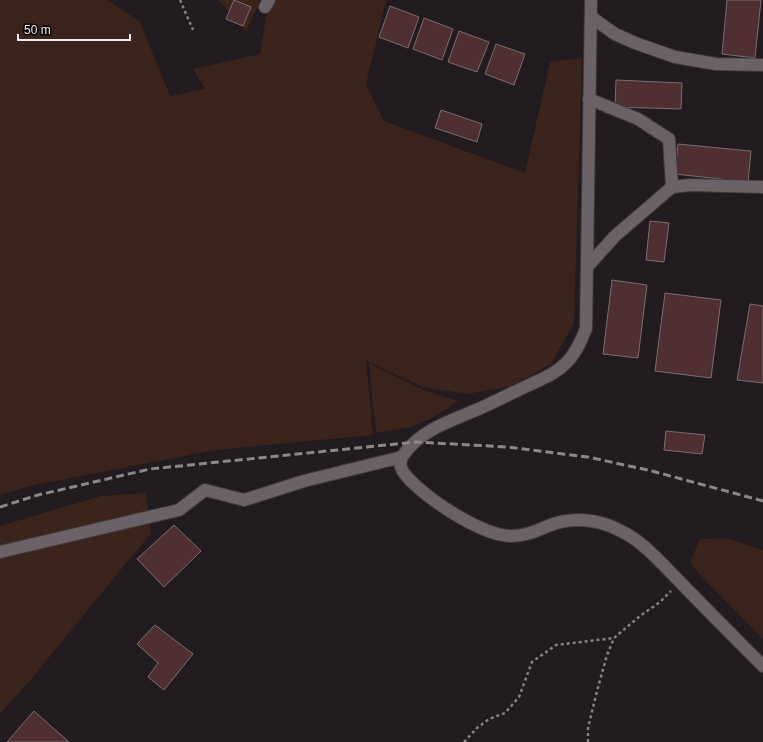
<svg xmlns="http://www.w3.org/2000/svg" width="763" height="742" font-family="Helvetica,sans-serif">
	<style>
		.green { fill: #3a241b }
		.building { fill: #4f2f32; stroke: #7a6f70 }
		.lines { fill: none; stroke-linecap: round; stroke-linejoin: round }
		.minor-casing { stroke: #3e393c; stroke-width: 14 }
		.path { stroke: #878185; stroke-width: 2.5; stroke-dasharray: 3 3; stroke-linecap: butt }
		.minor { stroke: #6b6267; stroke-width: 12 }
		.rail { stroke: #8d878a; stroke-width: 3; stroke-dasharray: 8 4; stroke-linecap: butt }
	</style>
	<rect width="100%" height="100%" fill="#221b1f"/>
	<g class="green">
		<polygon points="0,0 108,0 140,22 170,96 205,89 193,69 260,54 267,12 273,0 386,0 366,84 384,121 525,173 550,62 582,58 574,324 551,364 511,386 468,394 423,387 366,361 373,435 216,450 34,485 0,495"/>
		<polygon points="218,0 261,0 246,31"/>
		<polygon points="369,363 423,390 458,401 436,416 411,427 376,433"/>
		<polygon points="146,493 151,533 32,678 0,714 0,526 101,496"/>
		<polygon points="726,538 763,550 763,639 703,578 690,562 700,539"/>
	</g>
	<g class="building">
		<polygon points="234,0 251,7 243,26 226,19"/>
		<polygon points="727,0 761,0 755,58 722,54"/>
		<polygon points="390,6 419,17 408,48 379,37"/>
		<polygon points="424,18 453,29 442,60 413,49"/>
		<polygon points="459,31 489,42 477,72 448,62"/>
		<polygon points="496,44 525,54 514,85 485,74"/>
		<polygon points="616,80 682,83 681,109 615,107"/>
		<polygon points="441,110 482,124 477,142 435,128"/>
		<polygon points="678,144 751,151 748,182 675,174"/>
		<polygon points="650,221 669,223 664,262 646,260"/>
		<polygon points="612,280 647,285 638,358 603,354"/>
		<polygon points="665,293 721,300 711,378 655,371"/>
		<polygon points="750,304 763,306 763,383 737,380"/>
		<polygon points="666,431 705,435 702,454 664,450"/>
		<polygon points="174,525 201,551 164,587 137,559"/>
		<polygon points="155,625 193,654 164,690 148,677 158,663 137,644"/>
		<polygon points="34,711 69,742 7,742"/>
	</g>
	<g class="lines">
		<defs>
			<g id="minor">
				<path d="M 591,0 L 586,329 C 581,341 575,355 565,364 C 555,374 542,379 529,385 C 514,392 498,400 483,407 C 454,420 423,428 404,454 C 395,466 405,475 413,483 C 434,503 483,536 512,536 C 525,536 536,531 548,526 C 572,516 599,519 621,531 C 644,542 663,565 681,583 C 708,611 736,639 763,666"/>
				<polyline points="265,7 269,0"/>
				<polyline points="591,17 615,34 635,43 675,57 716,64 763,65"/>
				<polyline points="589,99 638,119 669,139 672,187"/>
				<polyline points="587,267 615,236 672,187 690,185 763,187"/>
				<polyline points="0,552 179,510 205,490 244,500 304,481 402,457"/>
			</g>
		</defs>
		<use href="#minor" class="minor-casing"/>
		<g class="path">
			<polyline points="180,0 193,30"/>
			<polyline points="464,742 477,728 489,719 505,713 519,697 532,662 556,645 614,638"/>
			<polyline points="588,742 588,728 597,691 607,655 614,638 640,616 660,602 671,591"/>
		</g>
		<use href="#minor" class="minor"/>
		<polyline class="rail" points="0,507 38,495 150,469 416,442 507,447 588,457 652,471 763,501"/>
	</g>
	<path d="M18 34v6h112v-6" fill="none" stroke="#f1ecef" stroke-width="2"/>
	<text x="24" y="34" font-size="12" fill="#f1ecef" stroke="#090708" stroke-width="3" paint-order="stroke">50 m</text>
</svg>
